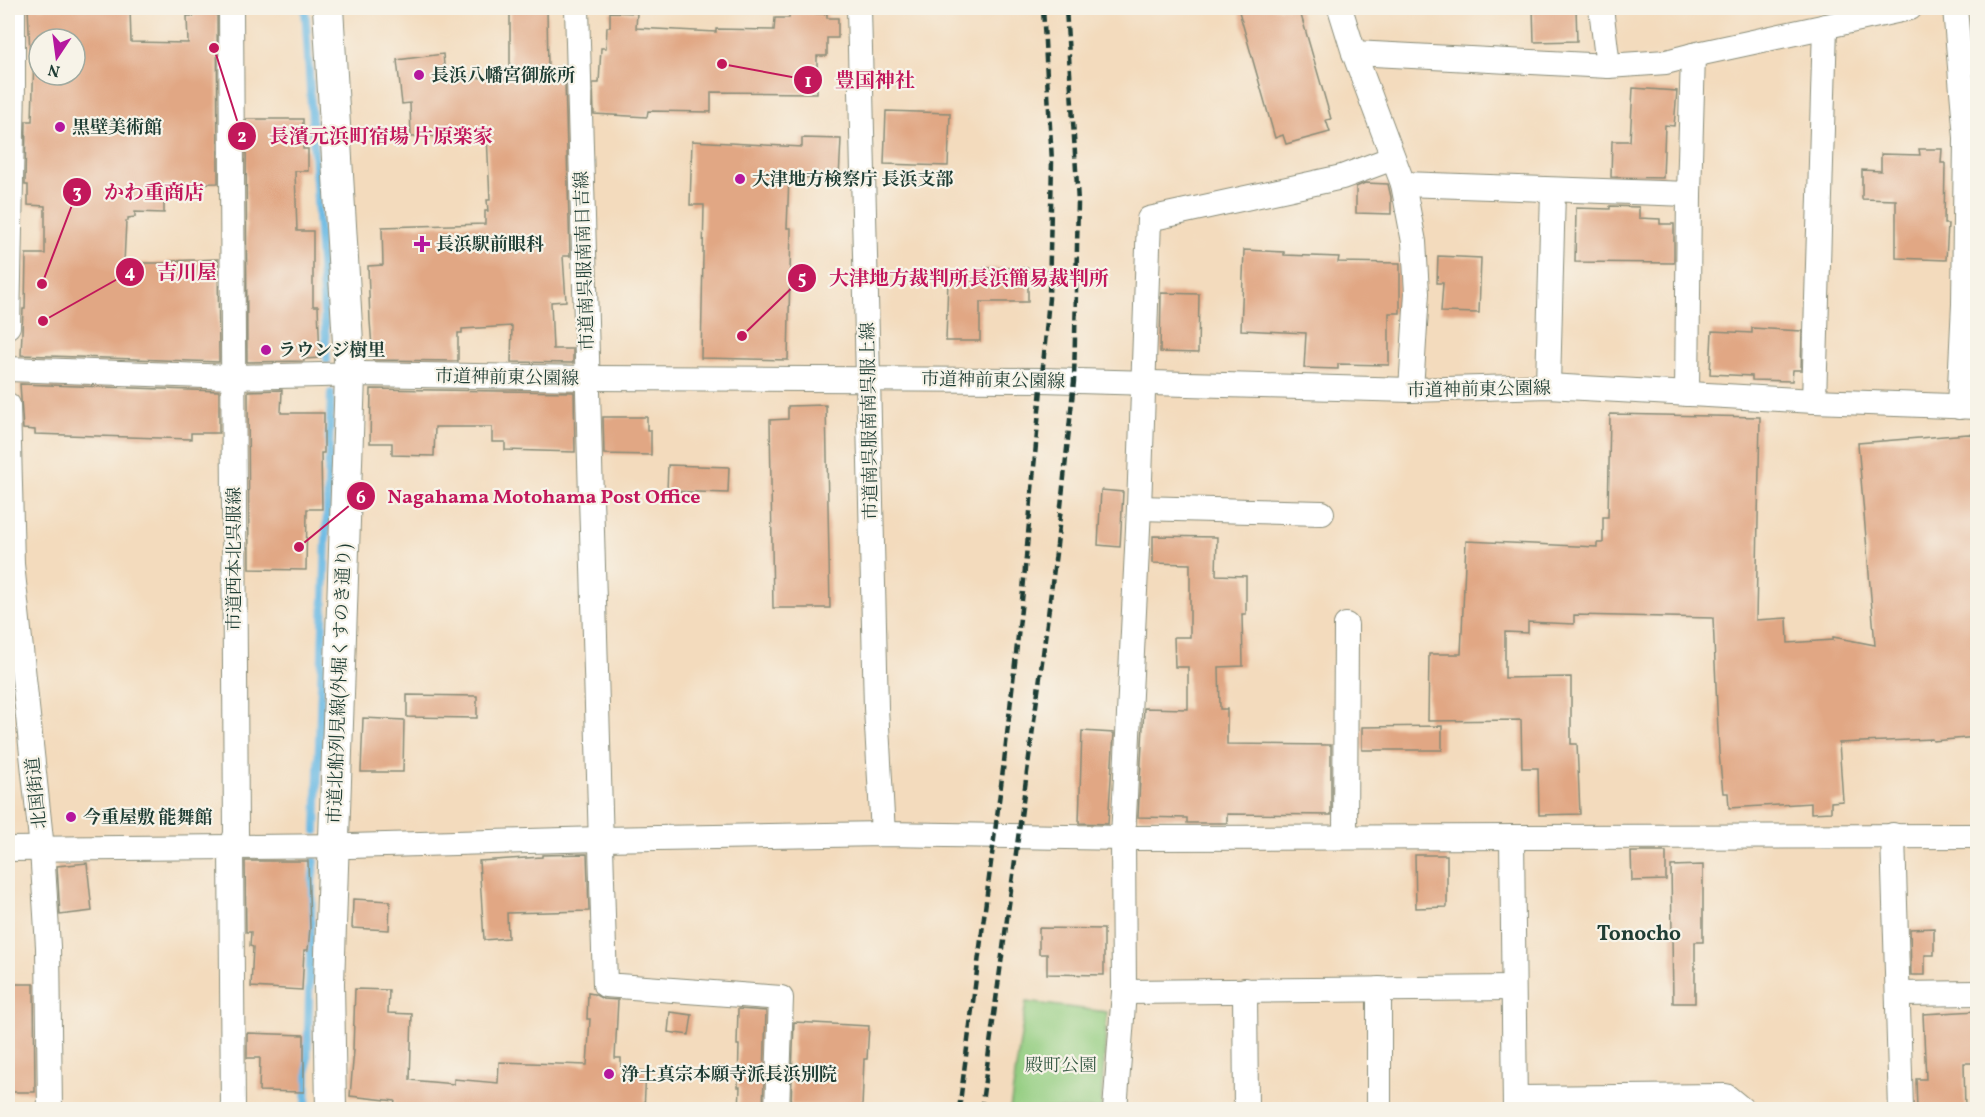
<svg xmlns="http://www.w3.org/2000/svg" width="1985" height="1117" font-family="Vollkorn,'Noto Serif JP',serif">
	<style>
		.green { fill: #94ce82; stroke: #5a865b; stroke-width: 1.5 }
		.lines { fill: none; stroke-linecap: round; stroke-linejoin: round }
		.stream { stroke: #6abae4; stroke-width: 8 }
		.building { fill: #e1a784; fill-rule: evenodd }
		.minor-casing { stroke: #898c78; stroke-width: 26 }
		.tertiary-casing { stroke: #898c78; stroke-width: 32 }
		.minor { stroke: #fff; stroke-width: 24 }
		.tertiary { stroke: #fff; stroke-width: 30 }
		.rail { stroke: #1f3d34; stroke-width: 4.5; stroke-dasharray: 9 4.5; stroke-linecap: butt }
		.poi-dot { fill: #b5179e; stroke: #f7f3e8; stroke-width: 2 }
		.labels { text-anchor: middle; stroke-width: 4.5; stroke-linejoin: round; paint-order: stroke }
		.poi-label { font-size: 18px; font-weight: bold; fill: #1f3d34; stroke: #f7f3e8; text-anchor: start }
		.street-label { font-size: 18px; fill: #1f3d34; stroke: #f7f3e8 }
		.park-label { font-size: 18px; fill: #365a44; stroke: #f7f3e8 }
		.quarter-label { font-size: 21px; font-weight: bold; fill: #1f3d34; stroke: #f7f3e8 }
		.leader { fill: none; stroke: #c2185b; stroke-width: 2 }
		.callout-dot { fill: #c2185b; stroke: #f7f3e8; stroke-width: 2 }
		.mark-label { font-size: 18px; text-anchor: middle; font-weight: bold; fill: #fff }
		.callout-label { font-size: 20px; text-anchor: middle; font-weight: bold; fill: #c2185b; stroke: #f7f3e8; stroke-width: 4.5; stroke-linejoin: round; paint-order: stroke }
	</style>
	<rect width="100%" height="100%" fill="#f7f3e8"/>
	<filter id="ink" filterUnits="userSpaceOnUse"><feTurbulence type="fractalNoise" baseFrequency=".0167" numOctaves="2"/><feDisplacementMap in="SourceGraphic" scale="12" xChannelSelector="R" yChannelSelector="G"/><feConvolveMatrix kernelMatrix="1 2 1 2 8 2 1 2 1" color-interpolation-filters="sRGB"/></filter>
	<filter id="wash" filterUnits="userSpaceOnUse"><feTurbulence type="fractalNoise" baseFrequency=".008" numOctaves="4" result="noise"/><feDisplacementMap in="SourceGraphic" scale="24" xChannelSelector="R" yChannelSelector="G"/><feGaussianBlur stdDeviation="1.35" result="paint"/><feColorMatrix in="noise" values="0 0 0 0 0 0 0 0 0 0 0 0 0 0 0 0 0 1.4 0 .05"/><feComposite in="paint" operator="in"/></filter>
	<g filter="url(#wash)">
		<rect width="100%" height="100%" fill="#f3dbbd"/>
		<polygon class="green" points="1026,1002 1107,1012 1101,1109 1010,1109"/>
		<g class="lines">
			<g class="stream">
				<polyline points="305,8 327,360"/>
				<polyline points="316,831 331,393"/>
				<polyline points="306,1110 312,882 315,861"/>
			</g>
		</g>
		<g id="blocks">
			<g class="building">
				<path d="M 28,8 L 130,8 L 131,42 L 188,43 L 187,16 L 194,16 L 194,9 L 217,8 L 218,183 L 164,184 L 164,213 L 135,212 L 135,217 L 128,218 L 128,221 L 126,221 L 124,263 L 168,263 L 168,261 L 218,259 L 219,362 L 21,355 L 23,309 L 25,309 L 26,254 L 45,254 L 45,206 L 28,205 L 28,185 L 25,185 L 26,121 L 32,121 L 34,55 L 30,55 ZM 39,39 L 75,39 L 75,75 L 39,75 Z"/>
				<polygon points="510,8 547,8 548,70 558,70 558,82 565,82 570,256 563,256 566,301 551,302 553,349 573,349 573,363 511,362 512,326 462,329 462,333 458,333 458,361 373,360 370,321 368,266 383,265 382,227 485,224 485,211 488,211 487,200 490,200 487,135 411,137 410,103 402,104 397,60 443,54 445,76 505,79 505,76 510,76"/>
				<polygon points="1238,8 1299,8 1331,119 1326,120 1330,132 1286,144 1283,135 1275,138"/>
				<polygon points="1533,8 1576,8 1577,41 1534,42"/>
				<polygon points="610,12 637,13 636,28 716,32 716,29 774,30 775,18 789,18 789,14 798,13 827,14 827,18 838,18 838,38 827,38 827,56 817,56 817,93 711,92 711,112 648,111 647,117 594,114 593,83 599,83 601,48 606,48 607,27 610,27"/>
				<polygon points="1633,88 1677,91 1674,126 1665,125 1663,178 1611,177 1612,141 1630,141"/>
				<polygon points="886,111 950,113 948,166 884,164"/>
				<polygon points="246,119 303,119 303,149 308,149 308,171 295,171 297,231 313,231 313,306 318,306 320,358 304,359 304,361 247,362"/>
				<polygon points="802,138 841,139 839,179 789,177 787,228 791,228 788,360 701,358 704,205 690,205 692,141 802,147"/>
				<polygon points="1919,149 1942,149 1941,163 1945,163 1944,224 1948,224 1946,260 1896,258 1896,200 1862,199 1862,170 1881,171 1881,154 1920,155"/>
				<polygon points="1365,183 1388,184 1391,197 1391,214 1356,213 1356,187"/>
				<polygon points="1610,206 1639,207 1639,218 1660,219 1660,224 1674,224 1674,263 1575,262 1576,208 1610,209"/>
				<polygon points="1244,250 1284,252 1284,255 1339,257 1338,262 1400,263 1400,313 1389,313 1389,365 1338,364 1338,369 1304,368 1306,333 1241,330"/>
				<polygon points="1438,256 1481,258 1479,313 1441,312 1443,283 1437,283"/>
				<polygon points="984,268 1028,268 1028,302 980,302 980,341 946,341 948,279 984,279"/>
				<polygon points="1161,293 1199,294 1198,353 1160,352"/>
				<polygon points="1752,328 1802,331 1801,370 1793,370 1792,381 1752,380 1752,376 1710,374 1712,331 1752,333"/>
				<polygon points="20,384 219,391 219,433 191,433 191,439 35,434 35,430 23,429"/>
				<polygon points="371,389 574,392 575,452 505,450 505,442 492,442 492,427 435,427 434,456 392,455 392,443 370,443"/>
				<polygon points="282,390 281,413 324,413 324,453 321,453 322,509 307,509 306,570 249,569 248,391"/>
				<polygon points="826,405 830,608 773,608 770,420 788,419 788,406"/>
				<polygon points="1610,414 1760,417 1756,620 1787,618 1788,643 1833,640 1833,637 1875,645 1858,443 1968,434 1977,436 1977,737 1933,741 1932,739 1839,743 1843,801 1831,802 1831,812 1811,813 1811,803 1729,808 1728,793 1723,793 1719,753 1713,618 1574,615 1574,624 1528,622 1528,633 1505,632 1505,678 1571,677 1571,744 1577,744 1580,814 1539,815 1538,768 1522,768 1521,720 1428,721 1429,654 1461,654 1466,541 1597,547 1597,543 1603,543 1603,517 1608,517"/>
				<polygon points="603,417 647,417 647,430 651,430 651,455 604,454"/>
				<polygon points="668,465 729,467 728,493 667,491"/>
				<polygon points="1101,490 1123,492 1120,547 1098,545"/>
				<polygon points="1153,536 1217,537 1216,575 1246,576 1246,614 1242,614 1243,666 1219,667 1220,709 1227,709 1227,744 1331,745 1331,815 1227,814 1227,823 1187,823 1187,818 1138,817 1144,708 1188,709 1188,667 1175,667 1174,637 1190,637 1190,564 1153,563"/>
				<polygon points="407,695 477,696 477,718 407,717"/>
				<polygon points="363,718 404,720 403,772 361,772"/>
				<polygon points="1442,726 1442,750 1362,750 1362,727"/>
				<polygon points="1082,731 1114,733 1108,824 1079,823"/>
				<polygon points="1631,852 1666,852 1666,880 1632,881"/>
				<polygon points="587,854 589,911 507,913 508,938 484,940 479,861 542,857 542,855"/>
				<polygon points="1415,855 1447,855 1447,907 1416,908"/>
				<polygon points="245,861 308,861 310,928 308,950 304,950 302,990 251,987 253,947 250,946 251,932 246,932"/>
				<polygon points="87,863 92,911 60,915 57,866"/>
				<polygon points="1703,865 1703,942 1695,942 1695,1003 1673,1003 1671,866"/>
				<polygon points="353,899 390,901 389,930 352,928"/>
				<polygon points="1039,928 1104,929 1104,975 1047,974 1047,954 1039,954"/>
				<polygon points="1934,928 1934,955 1925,955 1925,975 1911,975 1910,929"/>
				<polygon points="8,984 34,984 35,1092 8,1092"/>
				<polygon points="355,989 389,990 388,1013 412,1014 410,1080 454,1084 454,1079 498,1083 499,1062 587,1065 590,1019 587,1019 588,993 594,994 603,999 618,1000 615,1058 621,1058 621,1069 646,1071 644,1110 430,1110 394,1106 395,1101 350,1096 354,1050 353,1050"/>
				<polygon points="738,1009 766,1011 763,1110 739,1110 740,1087 738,1087 739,1045 737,1045"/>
				<polygon points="1977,1011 1977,1063 1964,1063 1965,1110 1917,1110 1916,1079 1926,1079 1923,1014"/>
				<polygon points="670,1012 692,1015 689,1035 668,1032"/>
				<polygon points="794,1022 869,1026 867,1059 864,1059 862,1107 791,1105"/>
				<polygon points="247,1033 304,1035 304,1092 259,1091 260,1058 247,1058"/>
			</g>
		</g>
	</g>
	<g filter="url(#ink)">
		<use href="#blocks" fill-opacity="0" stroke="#898c78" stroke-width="1.5"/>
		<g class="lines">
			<defs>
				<g id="minor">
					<polyline points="231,8 236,834 231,848 233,1110"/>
					<polyline points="577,8 605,985 781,998 777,1110"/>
					<polyline points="859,8 876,708 883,834"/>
					<polyline points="1340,8 1354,53 1403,184 1414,242 1417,293 1411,390"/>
					<polyline points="1601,8 1608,66 1666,62 1693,55 1689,194 1687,394"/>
					<polyline points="1955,8 1966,138 1964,304 1959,407"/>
					<polyline points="1354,53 1608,66"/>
					<polyline points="1693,55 1910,8"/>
					<polyline points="1403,184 1689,194"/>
					<polyline points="8,326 13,84 13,8"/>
					<polyline points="8,369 233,377 362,374 588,378 1041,380 1411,390 1548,386 1814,401 1978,407"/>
					<polyline points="1548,386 1553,190"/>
					<polyline points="1814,401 1825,26"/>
					<polyline points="8,405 12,564 42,849 48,947 50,1110"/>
					<polyline points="1139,508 1322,513"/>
					<polyline points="1893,835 1901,1110"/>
					<polyline points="1345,836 1346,625"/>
					<polyline points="1512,837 1515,1110"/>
					<polyline points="8,849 350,846 601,839 883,834 1123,838 1978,836"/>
					<polyline points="1379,989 1379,1110"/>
					<polyline points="1245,990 1246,1110"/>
					<polyline points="1124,992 1513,988"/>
					<polyline points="1898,994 1978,993"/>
					<polyline points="1515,1098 1726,1096 1743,1110"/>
					<polyline points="1115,1110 1124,992 1123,838 1139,508 1149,219 1342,177 1393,158"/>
				</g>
				<polyline id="tertiary" points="328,8 350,376 329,983 331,1110"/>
			</defs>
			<use href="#minor" class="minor-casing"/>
			<use href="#tertiary" class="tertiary-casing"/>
			<use href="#minor" class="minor"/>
			<use href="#tertiary" class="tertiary"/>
			<g class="rail">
				<polyline points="959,1110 1004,762 1023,591 1049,298 1052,161 1043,8"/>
				<polyline points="981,1110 1042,662 1057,545 1074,381 1078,202 1066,8"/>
			</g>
		</g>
	</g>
	<g class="poi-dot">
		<circle cx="419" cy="75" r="6"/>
		<circle cx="60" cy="127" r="6"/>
		<circle cx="740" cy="179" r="6"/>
		<path d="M419 235h6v6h6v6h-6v6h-6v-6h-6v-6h6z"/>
		<circle cx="266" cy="350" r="6"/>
		<circle cx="71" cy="817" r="6"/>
		<circle cx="609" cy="1074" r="6"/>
	</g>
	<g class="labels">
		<g class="poi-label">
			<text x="431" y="81">長浜八幡宮御旅所</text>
			<text x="72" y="133">黒壁美術館</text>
			<text x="752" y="185">大津地方検察庁 長浜支部</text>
			<text x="436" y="250">長浜駅前眼科</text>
			<text x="278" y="356">ラウンジ樹里</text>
			<text x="83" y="823">今重屋敷 能舞館</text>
			<text x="621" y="1080">浄土真宗本願寺派長浜別院</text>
		</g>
		<g class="street-label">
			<text transform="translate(584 261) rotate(-92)" y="6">市道南呉服南南日吉線</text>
			<text transform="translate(507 377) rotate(1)" y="6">市道神前東公園線</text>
			<text transform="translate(993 380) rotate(1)" y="6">市道神前東公園線</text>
			<text transform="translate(1479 389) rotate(-1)" y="6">市道神前東公園線</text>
			<text transform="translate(869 421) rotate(-91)" y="6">市道南呉服南南呉服上線</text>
			<text transform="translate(234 559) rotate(-90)" y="6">市道西本北呉服線</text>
			<text transform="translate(339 684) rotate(-88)" y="6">市道北船列見線(外堀くすのき通り)</text>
			<text transform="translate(36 793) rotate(-96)" y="6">北国街道</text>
		</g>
		<g class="park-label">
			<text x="1061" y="1071">殿町公園</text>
		</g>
		<g class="quarter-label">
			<text x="1639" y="940">Tonocho</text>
		</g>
	</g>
	<path class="leader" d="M722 64L808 80M214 48L242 136M42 284L77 192M43 321L130 272M742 336L802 278M299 547L361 496"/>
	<g class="callout-dot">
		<circle cx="722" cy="64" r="6"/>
		<circle cx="214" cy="48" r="6"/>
		<circle cx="42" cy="284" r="6"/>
		<circle cx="43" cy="321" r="6"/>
		<circle cx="742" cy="336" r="6"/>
		<circle cx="299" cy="547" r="6"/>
		<circle cx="808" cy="80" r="15"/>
		<circle cx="242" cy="136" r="15"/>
		<circle cx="77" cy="192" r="15"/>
		<circle cx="130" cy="272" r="15"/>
		<circle cx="802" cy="278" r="15"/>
		<circle cx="361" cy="496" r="15"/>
	</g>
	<g class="mark-label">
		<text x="808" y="87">1</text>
		<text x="242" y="142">2</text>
		<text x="77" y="198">3</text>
		<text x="130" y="278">4</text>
		<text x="802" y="284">5</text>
		<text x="361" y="503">6</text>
	</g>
	<g class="callout-label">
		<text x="875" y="87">豊国神社</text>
		<text x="381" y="143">長濱元浜町宿場 片原楽家</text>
		<text x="154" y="199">かわ重商店</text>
		<text x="187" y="279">吉川屋</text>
		<text x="969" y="285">大津地方裁判所長浜簡易裁判所</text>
		<text x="544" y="503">Nagahama Motohama Post Office</text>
	</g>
	<rect width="1985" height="1117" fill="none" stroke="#f7f3e8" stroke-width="30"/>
	<g transform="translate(57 57) rotate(193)"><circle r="28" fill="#f7f3e8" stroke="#a1aaa0" stroke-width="1.5"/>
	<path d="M0-4.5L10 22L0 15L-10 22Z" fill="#b5179e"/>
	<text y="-9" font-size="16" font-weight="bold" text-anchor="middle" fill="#1f3d34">N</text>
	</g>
</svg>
